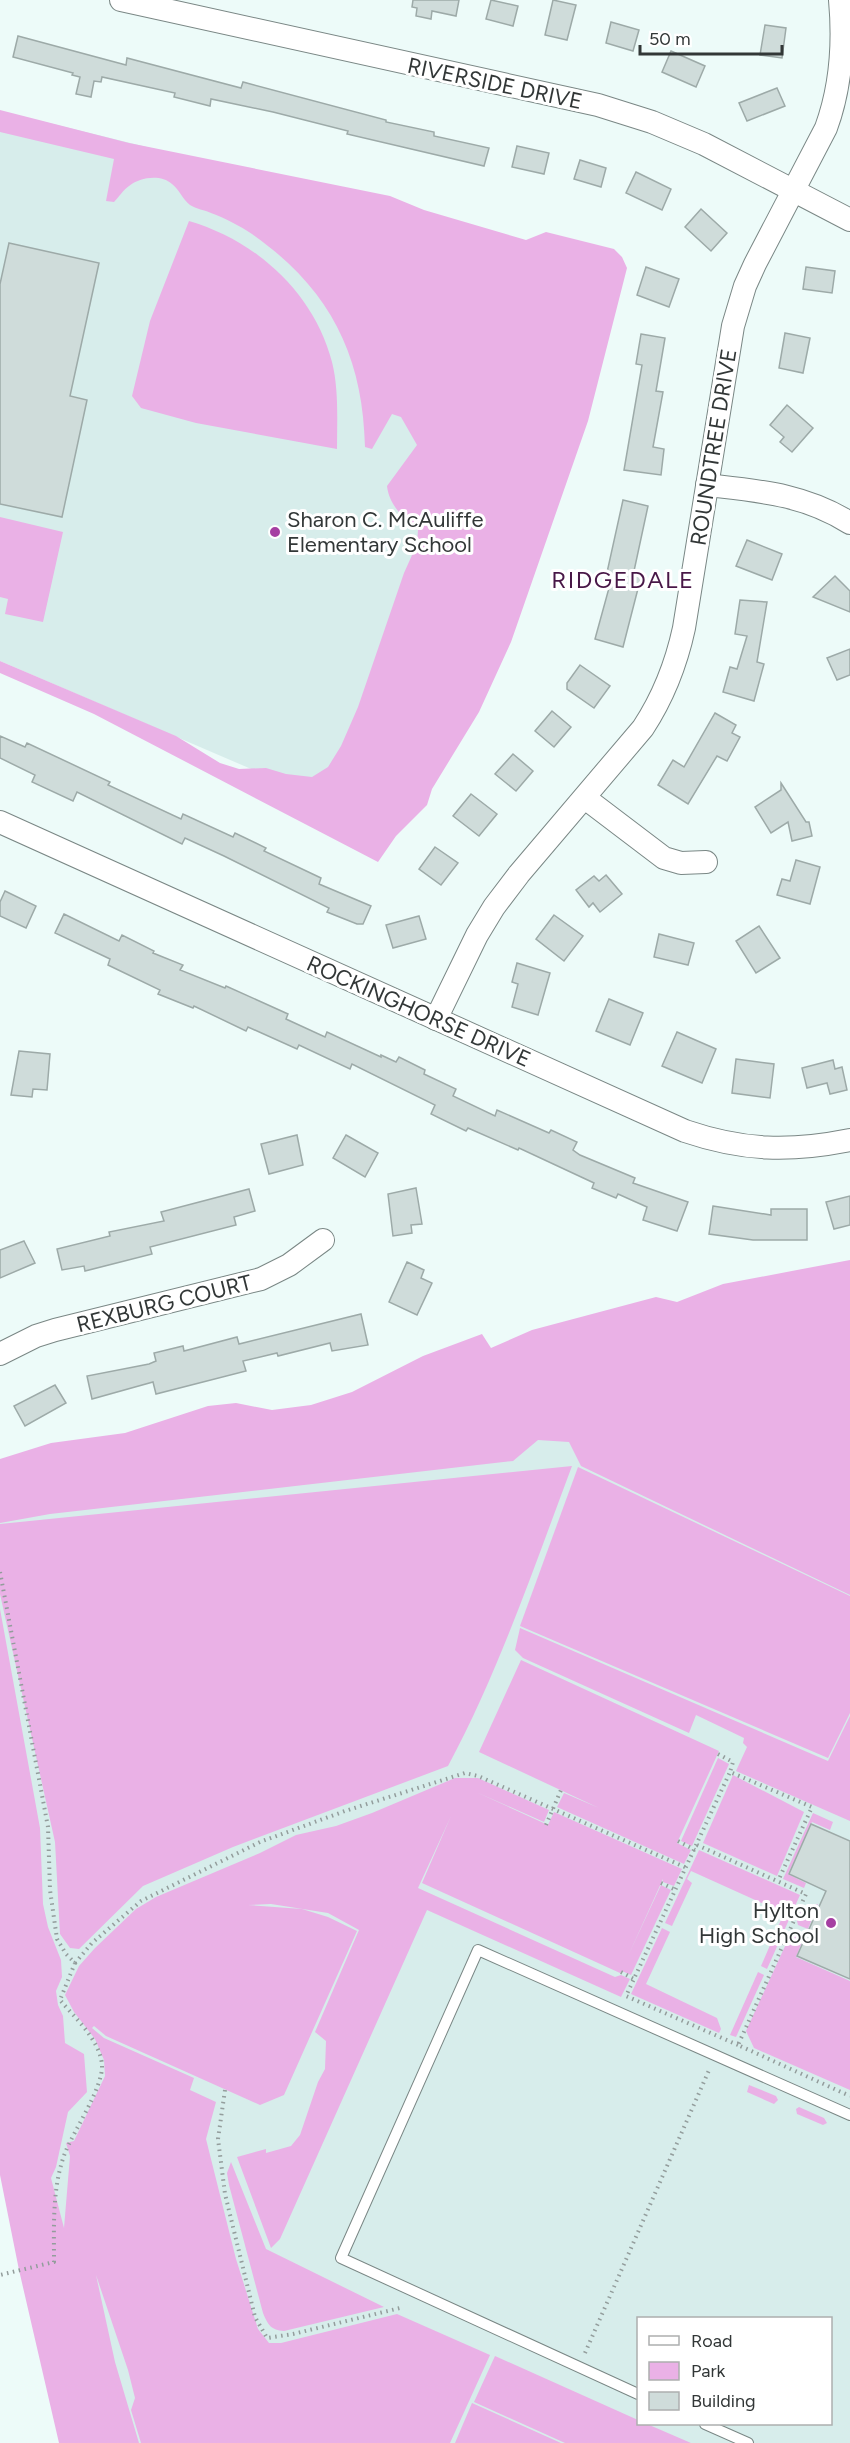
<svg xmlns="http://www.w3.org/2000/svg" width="850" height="2443" font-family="Figtree,sans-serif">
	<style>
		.built { fill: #d7edeb; fill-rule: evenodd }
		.green { fill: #eab1e6 }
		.building { fill: #cfdcda; stroke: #9daaa8; stroke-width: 1.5 }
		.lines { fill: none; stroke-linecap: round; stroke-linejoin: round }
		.lane-casing { stroke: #7a8785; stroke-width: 12 }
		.street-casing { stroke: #7a8785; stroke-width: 24 }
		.path { stroke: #939d9c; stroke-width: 4; stroke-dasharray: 1.5 4.5; stroke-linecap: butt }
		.lane { stroke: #fff; stroke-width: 10 }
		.street { stroke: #fff; stroke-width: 22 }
		.poi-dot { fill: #a53fa2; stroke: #fff; stroke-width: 2 }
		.labels { text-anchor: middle; stroke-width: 6; stroke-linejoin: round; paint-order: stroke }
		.street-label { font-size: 22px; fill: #323737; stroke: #fff }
		.poi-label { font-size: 22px; fill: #323737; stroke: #fff; text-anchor: start }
		.neighbourhood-label { font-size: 24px; letter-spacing: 1.5px; fill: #481747; stroke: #fff }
	</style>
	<rect width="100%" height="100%" fill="#edfbf9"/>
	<g class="built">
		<polygon points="0,111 159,150 604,285 393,830 0,661"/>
		<path d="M 850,1277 L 850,2443 L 83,2443 L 0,2067 L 0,1495 ZM 638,2318 L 830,2318 L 830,2424 L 638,2424 Z"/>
	</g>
	<g class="green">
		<path d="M 0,110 L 129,143 L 390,196 L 424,210 L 526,240 L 546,232 L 614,249 L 622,257 L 627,268 L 588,421 L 511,642 L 479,712 L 432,789 L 427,805 L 396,836 L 378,862 L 94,714 L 0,673 L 0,661 L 176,736 L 220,763 L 239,769 L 266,768 L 286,774 L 312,777 L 328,767 L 341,746 L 358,707 L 404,573 L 417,544 L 418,530 C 404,519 389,505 387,486 L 417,445 L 401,417 L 392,414 L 372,449 L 365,447 C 363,354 329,288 252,234 C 240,226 225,218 211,213 C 205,210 196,209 190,205 C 183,200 179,189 172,184 C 161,174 140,177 129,186 C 123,190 119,197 114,202 L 106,201 L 114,159 L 0,132 Z"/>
		<path d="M 189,221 C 257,241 314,293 332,362 C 339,390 337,421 337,449 L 196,423 L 141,408 L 132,396 L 150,321 Z"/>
		<polygon points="0,517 63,532 43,622 5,614 8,599 0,597"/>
		<polygon points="850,1260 850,1595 581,1466 569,1442 538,1440 513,1461 50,1514 0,1523 0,1459 51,1443 125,1433 208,1406 236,1403 272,1410 311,1405 352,1392 423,1356 482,1334 491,1348 532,1330 656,1297 677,1302 723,1284"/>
		<path d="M 572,1466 C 534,1567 499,1671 448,1766 L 233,1847 L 143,1886 L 79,1949 L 70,1948 L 60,1934 L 55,1842 L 0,1594 L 0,1524 Z"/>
		<polygon points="578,1467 850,1596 850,1713 828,1758 520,1626"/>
		<polygon points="0,1609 40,1828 43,1904 48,1927 61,1960 62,1977 56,1991 58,2005 63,2016 65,2043 84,2054 87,2092 68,2112 56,2167 51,2178 64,2228 70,2156 66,2143 74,2141 105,2076 104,2060 95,2039 74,2012 65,1995 79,1966 95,1948 136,1909 156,1897 260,1853 296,1835 336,1826 372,1813 455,1778 478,1778 549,1810 544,1822 476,1792 548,1825 554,1812 682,1869 674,1886 663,1882 663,1879 628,1956 661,1885 671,1890 631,1975 622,1971 620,1973 422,1883 451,1816 418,1888 615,1977 621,1975 630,1979 621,1997 427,1910 280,2239 271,2248 237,2157 266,2149 266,2153 291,2146 300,2135 318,2082 325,2069 326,2041 315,2032 359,1930 328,1913 271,1904 248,1905 302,1909 328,1917 357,1931 284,2095 260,2105 106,2036 94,2026 92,2028 104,2038 194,2078 190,2090 216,2102 206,2139 236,2259 258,2329 269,2343 281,2343 397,2314 490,2355 450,2443 141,2443 131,2410 135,2398 128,2370 96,2275 115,2362 139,2443 59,2443 19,2270 0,2175"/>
		<polygon points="520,1628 828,1761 850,1716 850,1821 736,1771 747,1747 743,1743 744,1738 696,1715 689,1733 523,1658 515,1650"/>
		<polygon points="521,1660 719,1751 677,1843 691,1850 684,1864 557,1807 564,1793 599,1808 479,1752"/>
		<polygon points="718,1758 729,1764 692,1846 681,1841"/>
		<polygon points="733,1775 804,1812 777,1876 703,1843"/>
		<polygon points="813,1813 833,1822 830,1830 812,1822 788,1874 806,1883 804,1888 783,1879"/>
		<polygon points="699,1850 800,1895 767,1969 761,1966 784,1913 691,1871 687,1879 692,1883 672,1926 665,1923"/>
		<polygon points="818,1904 808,1929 798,1925 797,1921 802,1909"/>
		<polygon points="662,1928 670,1932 646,1984 717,2018 721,2029 719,2033 631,1994"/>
		<polygon points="796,1930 805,1935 796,1957 850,1981 850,2090 754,2048 746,2031 792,1931"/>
		<polygon points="758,1972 764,1975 736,2037 730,2035"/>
		<polygon points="749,2085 776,2096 778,2100 774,2104 747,2092"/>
		<polygon points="799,2107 824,2118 827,2123 823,2125 797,2114 796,2109"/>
		<path d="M 231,2162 L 266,2249 L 384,2307 L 284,2331 C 271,2330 268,2325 263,2313 L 229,2185 L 227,2173 Z"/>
		<polygon points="495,2356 638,2420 638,2424 647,2424 691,2443 565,2443 474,2402"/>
		<polygon points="472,2403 561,2443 455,2443"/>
	</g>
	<g class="building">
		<polygon points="413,0 459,0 456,16 432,11 431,19 416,16 417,8 412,7"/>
		<polygon points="491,0 518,6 513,26 486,19"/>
		<polygon points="553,0 576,5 567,40 545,35"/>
		<polygon points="611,22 639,30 633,51 606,43"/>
		<polygon points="765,25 786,28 782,58 760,55"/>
		<polygon points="18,36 126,65 127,58 241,88 243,82 386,120 386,122 434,132 434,136 489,148 484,166 347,134 348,131 273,112 211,99 210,106 174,97 175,93 102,77 101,82 94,81 91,97 76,94 80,77 72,75 73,73 13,57"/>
		<polygon points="671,51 705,66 696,87 662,72"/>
		<polygon points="777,88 785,106 747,121 739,103"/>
		<polygon points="517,146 549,153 544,174 512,167"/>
		<polygon points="580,160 606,168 601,187 574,179"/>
		<polygon points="636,172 671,189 662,210 626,193"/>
		<polygon points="701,209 727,233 711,251 685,227"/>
		<polygon points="9,243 99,263 70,396 87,400 62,517 0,504 0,284"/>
		<polygon points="646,267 679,279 669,307 637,295"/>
		<polygon points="806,267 835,271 832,293 803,289"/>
		<polygon points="785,333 810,338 803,373 779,368"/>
		<polygon points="641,334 665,338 656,391 663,392 653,447 664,449 661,475 624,470 642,365 636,364"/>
		<polygon points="787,405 813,428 792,452 780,442 784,437 770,425"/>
		<polygon points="623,500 648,506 634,571 642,573 623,647 595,639 609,588 604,586"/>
		<polygon points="747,540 782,554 772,580 736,566"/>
		<polygon points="835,576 850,591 850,612 813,597"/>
		<polygon points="740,600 767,602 757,662 764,664 754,701 723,692 730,667 737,669 747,636 735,634"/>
		<polygon points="850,649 850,675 837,680 827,658"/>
		<polygon points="580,665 610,686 594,708 567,689 567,683"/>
		<polygon points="552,711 571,727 554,747 535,731"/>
		<polygon points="715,713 736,725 732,733 740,737 727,761 717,756 688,804 658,785 673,760 684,767"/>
		<polygon points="0,736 25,747 27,743 110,782 108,785 181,819 183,814 233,837 235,833 266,848 264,851 321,878 319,884 371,906 363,924 357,924 327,912 329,908 224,856 185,838 182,844 77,792 73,801 32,782 35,775 0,758"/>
		<polygon points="513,754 533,771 516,791 495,774"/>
		<polygon points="781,783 806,822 809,822 812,836 792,841 788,822 771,833 755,807 781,790"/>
		<polygon points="471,794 497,814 479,836 453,816"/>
		<polygon points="435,847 458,863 441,885 419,869"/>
		<polygon points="796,860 820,867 810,904 777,895 782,879 790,881"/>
		<polygon points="606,875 622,894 600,912 593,903 589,907 576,890 594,876 599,881"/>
		<polygon points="5,891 36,906 26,928 0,916 0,902"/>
		<polygon points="64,914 119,941 122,935 154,951 153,953 183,965 180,970 225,988 226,986 288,1014 286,1019 325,1037 327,1032 381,1057 381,1055 396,1062 399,1057 425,1070 424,1074 456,1089 453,1096 495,1116 497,1110 549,1133 551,1130 577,1142 573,1150 580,1155 635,1178 633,1183 688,1202 677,1231 643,1220 647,1207 618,1194 616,1198 592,1188 594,1183 519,1148 518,1150 468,1128 466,1131 431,1114 435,1105 352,1064 350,1069 299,1045 297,1049 248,1027 246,1031 194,1006 193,1008 158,994 160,990 108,965 110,959 55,933"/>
		<polygon points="554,915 583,936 564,961 536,939"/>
		<polygon points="419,916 426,939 393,948 386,925"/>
		<polygon points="759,926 780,958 756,973 736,941"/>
		<polygon points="659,934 694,943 688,965 654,957"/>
		<polygon points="517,963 550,973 538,1015 512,1007 518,984 512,982"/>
		<polygon points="609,999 643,1013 630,1045 596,1031"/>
		<polygon points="677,1032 716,1049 702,1083 662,1066"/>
		<polygon points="19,1051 50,1054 47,1090 33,1089 32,1097 11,1095"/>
		<polygon points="736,1059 774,1064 770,1098 732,1093"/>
		<polygon points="833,1060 835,1069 842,1067 847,1090 830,1094 827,1083 807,1088 802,1068"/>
		<polygon points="297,1135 303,1165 269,1174 261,1144"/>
		<polygon points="346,1135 378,1153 365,1177 333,1158"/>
		<polygon points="416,1188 422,1224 411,1225 412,1233 393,1236 388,1194"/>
		<polygon points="249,1189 255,1211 234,1217 236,1225 150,1247 152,1254 85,1271 84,1266 62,1270 57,1249 110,1236 109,1232 164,1221 161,1212"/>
		<polygon points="850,1196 850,1225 834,1229 826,1202"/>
		<polygon points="713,1206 771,1215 771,1209 807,1209 807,1240 753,1240 709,1234"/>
		<polygon points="24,1241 35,1263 0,1278 0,1250"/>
		<polygon points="407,1262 424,1270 421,1278 432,1283 417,1315 389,1302"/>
		<polygon points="361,1314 368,1345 332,1351 330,1343 278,1356 277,1353 243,1361 246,1371 156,1394 153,1382 92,1399 87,1376 149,1364 156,1361 154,1353 183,1346 184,1351 237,1337 239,1344"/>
		<polygon points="55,1385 66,1403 25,1426 14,1406"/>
		<polygon points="811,1824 850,1841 850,1979 797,1956 826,1891 789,1874"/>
	</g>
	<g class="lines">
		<defs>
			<g id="lane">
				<polyline points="638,2394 341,2258 478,1950 850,2115"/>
				<polyline points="705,2424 748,2443"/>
			</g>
			<g id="street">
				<polyline points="121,0 598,105 652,122 704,144 850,220"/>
				<path d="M 707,485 C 759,491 804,494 850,523"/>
				<polyline points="585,798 664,858 681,863 706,862"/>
				<path d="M 0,822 L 685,1131 C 744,1151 790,1152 850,1140"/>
				<path d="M 436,1019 L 477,935 L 494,907 L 519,874 L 643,728 C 664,696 676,665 684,628 L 733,326 L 745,286 L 755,264 L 826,128 C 841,87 844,44 840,0"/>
				<polyline points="0,1354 36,1336 55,1330 261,1279 289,1265 323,1240"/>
			</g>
		</defs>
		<use href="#lane" class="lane-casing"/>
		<use href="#street" class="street-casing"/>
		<g class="path">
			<path d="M 0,1572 L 48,1827 L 50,1890 L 57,1939 L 66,1954 L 75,1963 L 60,2000 C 75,2018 100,2040 102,2065 C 103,2088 74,2130 65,2153 C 52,2187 54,2226 54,2262 L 0,2275"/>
			<polyline points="718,1754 733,1762 730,1772"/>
			<polyline points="546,1825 561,1790"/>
			<polyline points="678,1841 695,1850"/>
			<polyline points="697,1845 806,1894 738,2045 850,2096"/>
			<polyline points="661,1883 676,1890"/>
			<polyline points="75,1963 92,1943 141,1901 260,1842 345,1811 465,1773 478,1776 687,1868"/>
			<polyline points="621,1972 634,1979"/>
			<polyline points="738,2045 626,1996 730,1772 812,1807 778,1881"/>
			<polyline points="225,2090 218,2139 225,2194 255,2317 267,2338 293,2334 400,2308"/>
			<polyline points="585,2353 710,2068"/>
		</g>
		<use href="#lane" class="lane"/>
		<use href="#street" class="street"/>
	</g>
	<g class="poi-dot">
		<circle cx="275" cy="532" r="6"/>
		<circle cx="831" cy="1923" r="6"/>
	</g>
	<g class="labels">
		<g class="street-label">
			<text transform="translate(495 83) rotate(12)" y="8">RIVERSIDE DRIVE</text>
			<text transform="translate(713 447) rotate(-81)" y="8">ROUNDTREE DRIVE</text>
			<text transform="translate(419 1011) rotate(24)" y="8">ROCKINGHORSE DRIVE</text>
			<text transform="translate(164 1303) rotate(-14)" y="8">REXBURG COURT</text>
		</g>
		<g class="poi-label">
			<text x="287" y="527">Sharon C. McAuliffe<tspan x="287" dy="25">Elementary School</tspan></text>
			<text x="819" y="1918" text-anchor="end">Hylton<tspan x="819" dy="25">High School</tspan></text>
		</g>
		<g class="neighbourhood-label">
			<text x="623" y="588">RIDGEDALE</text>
		</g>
	</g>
	<rect x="637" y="2317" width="195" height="108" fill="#ffffff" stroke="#adafaf" stroke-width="1.5"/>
	<rect x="649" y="2336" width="30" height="9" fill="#ffffff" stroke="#adafaf" stroke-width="1.5"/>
	<text x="691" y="2347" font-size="18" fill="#323737">Road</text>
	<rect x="649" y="2362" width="30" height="18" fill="#eab1e6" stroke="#adafaf" stroke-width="1.5"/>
	<text x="691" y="2377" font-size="18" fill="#323737">Park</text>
	<rect x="649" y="2392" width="30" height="18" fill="#cfdcda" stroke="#adafaf" stroke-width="1.5"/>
	<text x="691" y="2407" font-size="18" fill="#323737">Building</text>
	<path d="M640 45v9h142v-9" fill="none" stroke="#323737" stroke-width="3"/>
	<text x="649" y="45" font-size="18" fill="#323737" stroke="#ffffff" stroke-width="4.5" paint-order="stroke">50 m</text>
</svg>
